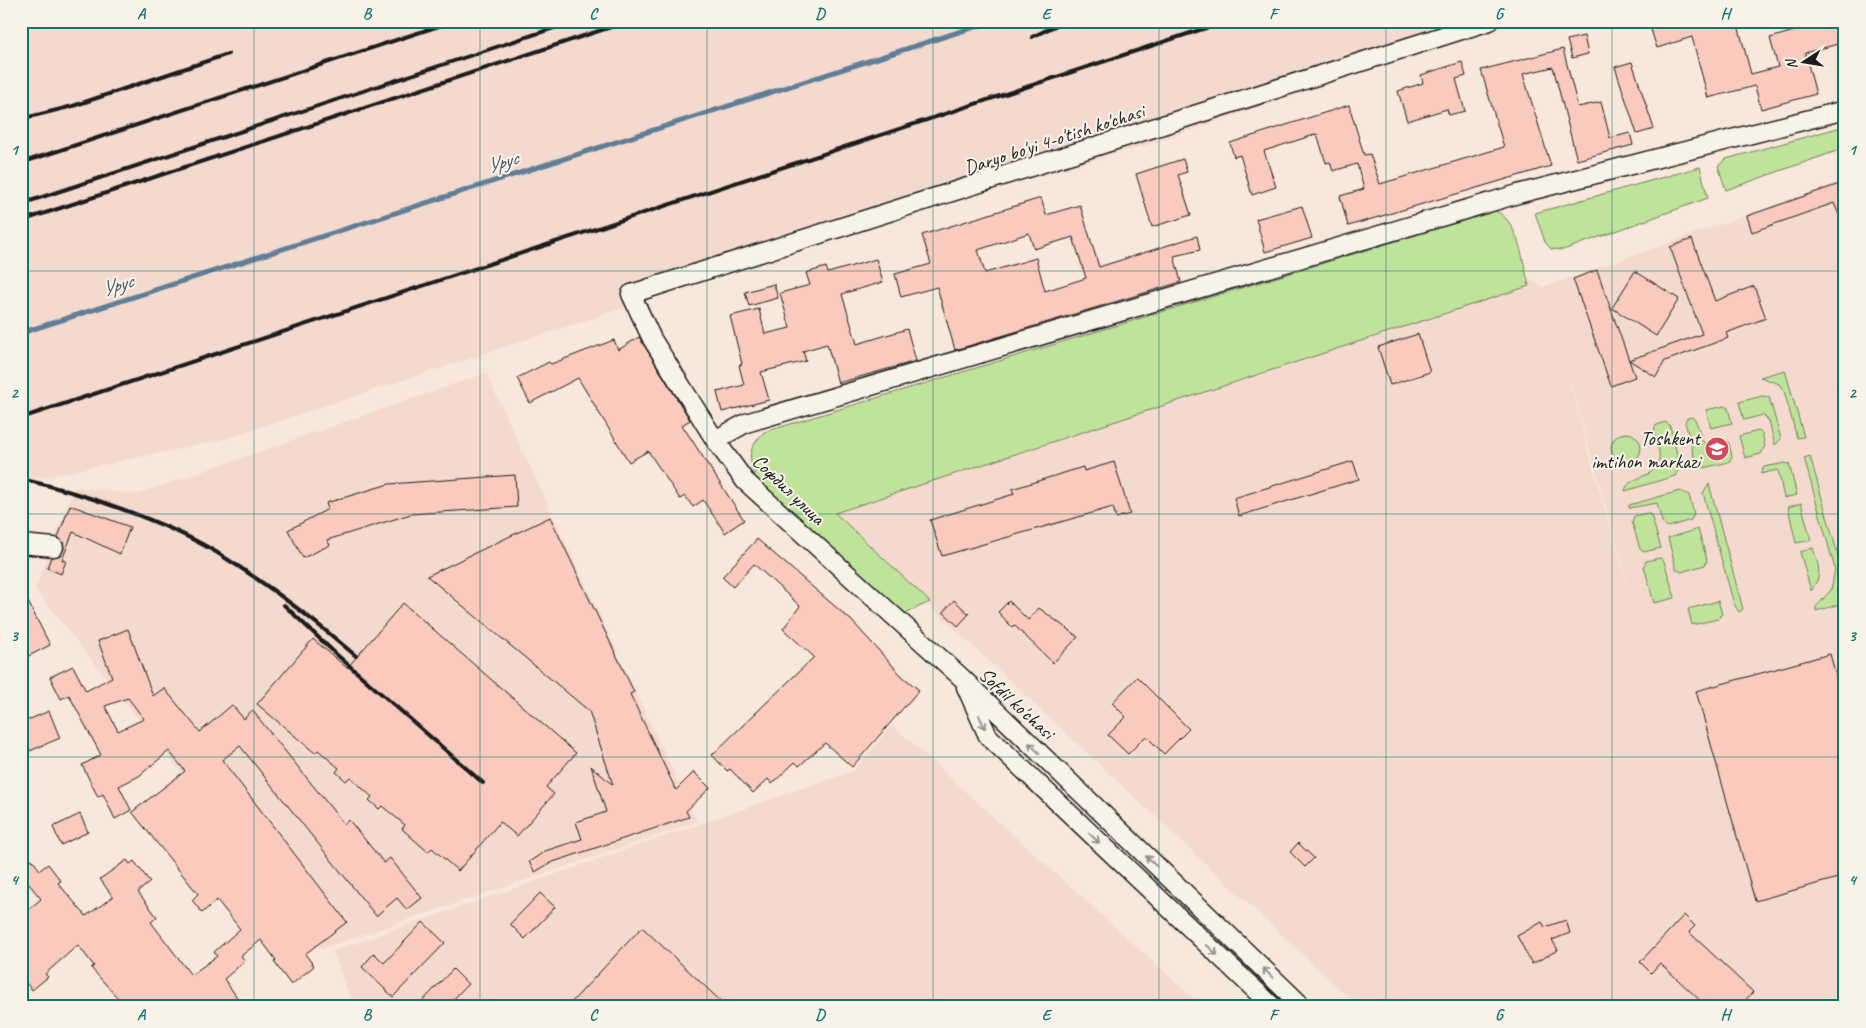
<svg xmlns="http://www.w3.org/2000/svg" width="1866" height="1028" font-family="Caveat,sans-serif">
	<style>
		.built { fill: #f4dace; fill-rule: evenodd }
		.green { fill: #c0e39c; stroke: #6e805c }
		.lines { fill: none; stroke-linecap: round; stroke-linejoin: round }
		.stream { stroke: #617e98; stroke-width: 5 }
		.building { fill: #f9cabd; stroke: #1c1c1c; fill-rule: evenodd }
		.street-casing { stroke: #1c1c1c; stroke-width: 21 }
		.street { stroke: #f7f3e8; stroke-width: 18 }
		.rail { stroke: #1c1c1c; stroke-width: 4 }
		.oneway { stroke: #94928c }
		.grid { fill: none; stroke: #0f766e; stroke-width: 1; stroke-opacity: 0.55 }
		.labels { text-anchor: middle; stroke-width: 4; stroke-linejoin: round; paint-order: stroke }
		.street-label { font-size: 20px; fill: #1c1c1c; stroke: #f7f3e8 }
		.poi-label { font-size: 20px; fill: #1c1c1c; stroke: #f7f3e8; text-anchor: end }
		.water-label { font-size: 21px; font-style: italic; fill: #445564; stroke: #f7f3e8 }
		.neatline { fill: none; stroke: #0f766e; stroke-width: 2 }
		.grid-label { font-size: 16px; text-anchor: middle; font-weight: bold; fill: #0f766e }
	</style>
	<rect width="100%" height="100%" fill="#f8e7db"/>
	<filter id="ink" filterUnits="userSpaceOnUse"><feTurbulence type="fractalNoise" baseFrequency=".02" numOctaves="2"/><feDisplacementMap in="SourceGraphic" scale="10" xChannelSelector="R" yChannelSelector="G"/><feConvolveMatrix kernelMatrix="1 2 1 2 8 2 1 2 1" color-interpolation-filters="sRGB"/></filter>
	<g filter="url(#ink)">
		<g class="built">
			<polygon points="21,21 1517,21 1143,146 947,202 221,440 21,482"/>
			<path d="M 1845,180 L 1845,1007 L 1359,1007 L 826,509 L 1529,278 L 1544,287 ZM 1562,351 L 1629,589 L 1629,590 L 1591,461 Z"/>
			<polygon points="486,373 697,822 321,949 35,589 75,487 137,494"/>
			<polygon points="892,725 1203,1007 348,1007 352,1004 333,951 853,771"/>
		</g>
		<g class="green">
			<polygon points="1845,126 1845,148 1726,190 1718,166 1726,159"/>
			<polygon points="1700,167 1708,198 1563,250 1551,249 1545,242 1535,213"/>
			<path d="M 1496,211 C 1519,222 1523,263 1529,286 L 835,513 L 930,602 L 903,614 L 756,479 C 748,455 747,451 764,432 Z"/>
			<polygon points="1785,370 1804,437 1797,438 1784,391 1779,384 1760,377"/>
			<polygon points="1762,396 1769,397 1781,439 1775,445 1769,421 1763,415 1744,420 1739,402"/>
			<polygon points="1724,406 1728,408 1732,423 1711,428 1706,410"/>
			<path d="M 1692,417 C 1700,423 1698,435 1704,443 L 1724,440 L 1729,443 L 1732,456 L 1729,462 L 1703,468 L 1696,464 L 1685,422 L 1687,418 Z"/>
			<path d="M 1665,422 L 1670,425 L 1680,467 L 1675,476 L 1625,491 C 1627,478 1648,478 1655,468 C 1666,453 1652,441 1655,426 Z"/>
			<polygon points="1758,431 1762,433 1765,446 1761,454 1745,458 1739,436"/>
			<circle cx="1626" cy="448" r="15"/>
			<polygon points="1810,456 1845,580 1845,603 1816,611 1816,607 1831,590 1835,569 1804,458"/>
			<polygon points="1785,463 1789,464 1797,495 1784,498 1778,470 1760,474 1764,467"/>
			<polygon points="1709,484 1743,609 1739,612 1734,604 1703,493"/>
			<polygon points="1680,491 1689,495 1694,514 1691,520 1668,527 1662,522 1657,503 1629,508 1629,505"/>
			<polygon points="1801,503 1811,540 1796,543 1788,507"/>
			<polygon points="1647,513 1651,515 1661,548 1644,552 1640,549 1632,522 1634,516"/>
			<polygon points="1698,529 1707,560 1705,565 1681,572 1676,569 1668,538"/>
			<path d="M 1813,548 C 1819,568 1823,574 1811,591 L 1800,552 Z"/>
			<polygon points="1660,558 1664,561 1675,598 1654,603 1644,566 1646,561"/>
			<polygon points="1718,601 1722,614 1718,619 1692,625 1688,609"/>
		</g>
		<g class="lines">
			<polyline class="stream" points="21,333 993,21"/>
		</g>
		<g class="building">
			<polygon points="1648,21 1737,21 1751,74 1778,67 1770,38 1811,26 1810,21 1839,21 1845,42 1805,53 1816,94 1761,109 1755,86 1708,98 1692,37 1657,48"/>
			<polygon points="1584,36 1588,54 1572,58 1567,40"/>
			<polygon points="1563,49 1578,107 1601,102 1610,138 1630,133 1633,145 1577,160 1553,67 1523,74 1551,166 1348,226 1340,196 1364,189 1357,164 1333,171 1330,162 1326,163 1317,134 1264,151 1276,187 1252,195 1240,155 1234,157 1230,143 1349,105 1364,155 1370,154 1380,184 1504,147 1481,70"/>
			<polygon points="1462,62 1466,76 1456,79 1465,111 1449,115 1447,109 1407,121 1398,91 1423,83 1421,75"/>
			<polygon points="1632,62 1654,129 1637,134 1615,67"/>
			<polygon points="1183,159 1187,172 1178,175 1191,215 1152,227 1136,174"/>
			<polygon points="1845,182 1845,229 1834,203 1752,232 1747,216"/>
			<path d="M 1041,198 L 1046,215 L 1080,205 L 1099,267 L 1197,236 L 1200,250 L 1174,256 L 1181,282 L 955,350 L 937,287 L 901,297 L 895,274 L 931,264 L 922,235 ZM 1029,233 L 1034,249 L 1073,237 L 1086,278 L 1045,291 L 1036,258 L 985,273 L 978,250 Z"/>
			<polygon points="1302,206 1312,238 1265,252 1256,219"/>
			<polygon points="1692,239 1715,301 1754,286 1766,318 1726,333 1728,338 1665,361 1656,377 1629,360 1702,334 1670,247"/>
			<polygon points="876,259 883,282 842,294 857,344 907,329 916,361 838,383 827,344 803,351 806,361 761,372 769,400 722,412 717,392 744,385 739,365 742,364 730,316 759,309 765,334 790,328 780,293 810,285 806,273 826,267 828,273"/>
			<polygon points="1597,270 1635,377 1611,386 1573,279"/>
			<polygon points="1635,271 1679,299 1656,336 1612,308"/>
			<polygon points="774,284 778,298 749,306 745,292"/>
			<polygon points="1418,334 1430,372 1390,385 1378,347"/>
			<polygon points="639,337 690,420 682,425 744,520 725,533 703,500 693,507 685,496 680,499 648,451 629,462 578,378 530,403 517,378 549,362 551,364 614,340 618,350"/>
			<polygon points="1353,461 1359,479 1239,516 1234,498"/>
			<polygon points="1114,462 1130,514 1116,518 1113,507 942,556 930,520 1014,494 1012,489 1083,467 1084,471"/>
			<polygon points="515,475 517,507 411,514 327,540 330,545 303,558 288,530 328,509 326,503 389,484"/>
			<polygon points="70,505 130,527 120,554 73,532 62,560 66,561 61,574 47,568 51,557 59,556 64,548 63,542 58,537"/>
			<polygon points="550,517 634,692 630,694 676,790 694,772 710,788 686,811 689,817 550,863 535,872 529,862 545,851 582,839 576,822 606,812 591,766 613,785 589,711 427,576"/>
			<polygon points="757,539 852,621 902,676 919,690 852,767 825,743 799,766 795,762 772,784 768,779 753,793 730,769 727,771 712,755 814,657 783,629 800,606 754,564 733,587 722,577"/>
			<polygon points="21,588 50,645 21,660"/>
			<polygon points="954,600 969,614 958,626 943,612"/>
			<polygon points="1009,601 1028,620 1039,608 1078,637 1053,663 1014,625 1012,627 998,612"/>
			<polygon points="403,603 576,753 546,787 554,794 517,836 500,822 458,871 432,848 428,852 402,829 405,825 382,806 379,809 369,800 372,797 350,777 346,781 336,772 339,768 318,750 315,753 257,704 313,639 347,668"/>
			<path d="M 128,629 L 153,696 L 164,688 L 200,732 L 232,705 L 244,719 L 252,710 L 344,824 L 349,820 L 384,863 L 390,858 L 422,898 L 407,910 L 397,898 L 376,916 L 240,746 L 222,760 L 347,922 L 305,954 L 314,966 L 291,985 L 274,962 L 276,960 L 261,940 L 241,956 L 245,961 L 224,979 L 244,1007 L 126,1007 L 91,968 L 94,966 L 78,945 L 45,974 L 48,977 L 32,990 L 21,977 L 21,916 L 41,899 L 21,874 L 21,846 L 40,870 L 48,864 L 61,881 L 58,883 L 86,916 L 113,897 L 100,879 L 127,860 L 130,864 L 134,861 L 150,882 L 138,892 L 157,917 L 151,922 L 191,975 L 217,956 L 214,952 L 240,929 L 217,900 L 202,913 L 192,900 L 198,894 L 132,812 L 185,771 L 169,751 L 139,776 L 119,786 L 131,810 L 115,819 L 103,794 L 98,797 L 82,765 L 101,755 L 69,695 L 61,699 L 50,677 L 73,666 L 86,691 L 112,677 L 98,641 ZM 128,698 L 144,719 L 118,731 L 105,706 Z"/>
			<polygon points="1830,654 1845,708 1845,876 1755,901 1696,691"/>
			<polygon points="1137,677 1189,729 1164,754 1146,736 1128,754 1108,735 1126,717 1112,703"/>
			<polygon points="49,711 60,738 30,751 21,729 21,723"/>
			<polygon points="80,814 88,832 61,845 53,827"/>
			<polygon points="1298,843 1314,858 1305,867 1290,852"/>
			<polygon points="540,893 555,907 525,939 510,924"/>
			<polygon points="1684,915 1695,926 1689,932 1753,992 1739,1007 1707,1007 1660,963 1651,973 1640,962"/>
			<polygon points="1566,920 1570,933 1552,940 1558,950 1532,964 1517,936 1542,922 1545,927"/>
			<polygon points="423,922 445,943 393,997 362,967 374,953 384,963"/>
			<polygon points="642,927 727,1007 567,1007"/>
			<polygon points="453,969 468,984 446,1007 417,1007"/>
		</g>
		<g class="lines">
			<defs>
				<g id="street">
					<polyline points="715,440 746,423 1518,194 1845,110"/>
					<polyline points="21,544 54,547"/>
					<polyline points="966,687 988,736 1273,1007"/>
					<polyline points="1303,1007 962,678 745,481 715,440 652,339 631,294 1490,21"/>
				</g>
			</defs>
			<use href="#street" class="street-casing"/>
			<use href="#street" class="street"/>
			<g class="rail">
				<polyline points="1032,37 1065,21"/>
				<polyline points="21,119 73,106 228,54"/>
				<polyline points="21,163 454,21"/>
				<polyline points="21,204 575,21"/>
				<polyline points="21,221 629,21"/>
				<polyline points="21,418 1227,21"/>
				<path d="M 21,479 C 80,492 164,521 216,552 C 266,583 312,618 356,656"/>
				<polyline points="284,605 336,654 483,783"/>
			</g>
		</g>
		<defs><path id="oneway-shaft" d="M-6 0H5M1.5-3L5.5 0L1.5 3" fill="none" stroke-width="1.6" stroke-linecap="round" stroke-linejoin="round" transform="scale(1.25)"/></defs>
		<g class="oneway">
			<use href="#oneway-shaft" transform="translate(982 722) rotate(66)"/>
			<use href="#oneway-shaft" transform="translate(1034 748) rotate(-136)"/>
			<use href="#oneway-shaft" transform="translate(1094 838) rotate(44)"/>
			<use href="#oneway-shaft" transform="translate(1151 861) rotate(-136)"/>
			<use href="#oneway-shaft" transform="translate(1212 950) rotate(43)"/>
			<use href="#oneway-shaft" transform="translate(1268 973) rotate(-136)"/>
		</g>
	</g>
	<path class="grid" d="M 254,21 L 254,1007M 480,21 L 480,1007M 707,21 L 707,1007M 933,21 L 933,1007M 1159,21 L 1159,1007M 1386,21 L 1386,1007M 1612,21 L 1612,1007M 21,271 L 1845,271M 21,514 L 1845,514M 21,757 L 1845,757"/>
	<defs>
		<symbol id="school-disc" viewBox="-11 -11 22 22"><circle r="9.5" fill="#d1495b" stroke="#f7f3e8"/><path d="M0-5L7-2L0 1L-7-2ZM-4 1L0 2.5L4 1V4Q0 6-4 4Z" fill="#fff"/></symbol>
	</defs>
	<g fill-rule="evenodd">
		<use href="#school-disc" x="1703" y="435" width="28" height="28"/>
	</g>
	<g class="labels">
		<g class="street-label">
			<text transform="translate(1054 139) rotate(-18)" y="7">Daryo bo'yi 4-o'tish ko'chasi</text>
			<text transform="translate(789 489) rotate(44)" y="7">Софдил улица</text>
			<text transform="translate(1017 703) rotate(43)" y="7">Sofdil ko'chasi</text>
		</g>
		<g class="poi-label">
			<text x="1700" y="445">Toshkent<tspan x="1700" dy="23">imtihon markazi</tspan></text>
		</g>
		<g class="water-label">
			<text transform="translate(502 162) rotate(-18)" y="7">Урус</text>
			<text transform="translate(117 285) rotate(-18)" y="7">Урус</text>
		</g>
	</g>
	<rect width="1866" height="1028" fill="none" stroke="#f7f3e8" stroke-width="55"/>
	<g transform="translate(1804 62) rotate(258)" stroke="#f7f3e8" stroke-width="4" paint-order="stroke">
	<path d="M0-4L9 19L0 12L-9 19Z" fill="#1c1c1c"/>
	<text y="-8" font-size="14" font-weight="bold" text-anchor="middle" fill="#1c1c1c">N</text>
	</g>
	<rect x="28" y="28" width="1810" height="972" class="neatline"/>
	<g class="grid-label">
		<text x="141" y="19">A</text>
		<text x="367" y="19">B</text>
		<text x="593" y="19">C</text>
		<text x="820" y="19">D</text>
		<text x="1046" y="19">E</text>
		<text x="1273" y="19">F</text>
		<text x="1499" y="19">G</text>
		<text x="1725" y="19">H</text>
		<text x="14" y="155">1</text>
		<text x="1852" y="155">1</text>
		<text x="14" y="398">2</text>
		<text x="1852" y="398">2</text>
		<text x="14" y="641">3</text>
		<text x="1852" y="641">3</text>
		<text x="14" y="885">4</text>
		<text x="1852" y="885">4</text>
		<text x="141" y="1020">A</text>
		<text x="367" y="1020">B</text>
		<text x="593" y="1020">C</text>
		<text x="820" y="1020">D</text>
		<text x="1046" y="1020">E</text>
		<text x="1273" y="1020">F</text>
		<text x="1499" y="1020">G</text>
		<text x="1725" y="1020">H</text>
	</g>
</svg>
